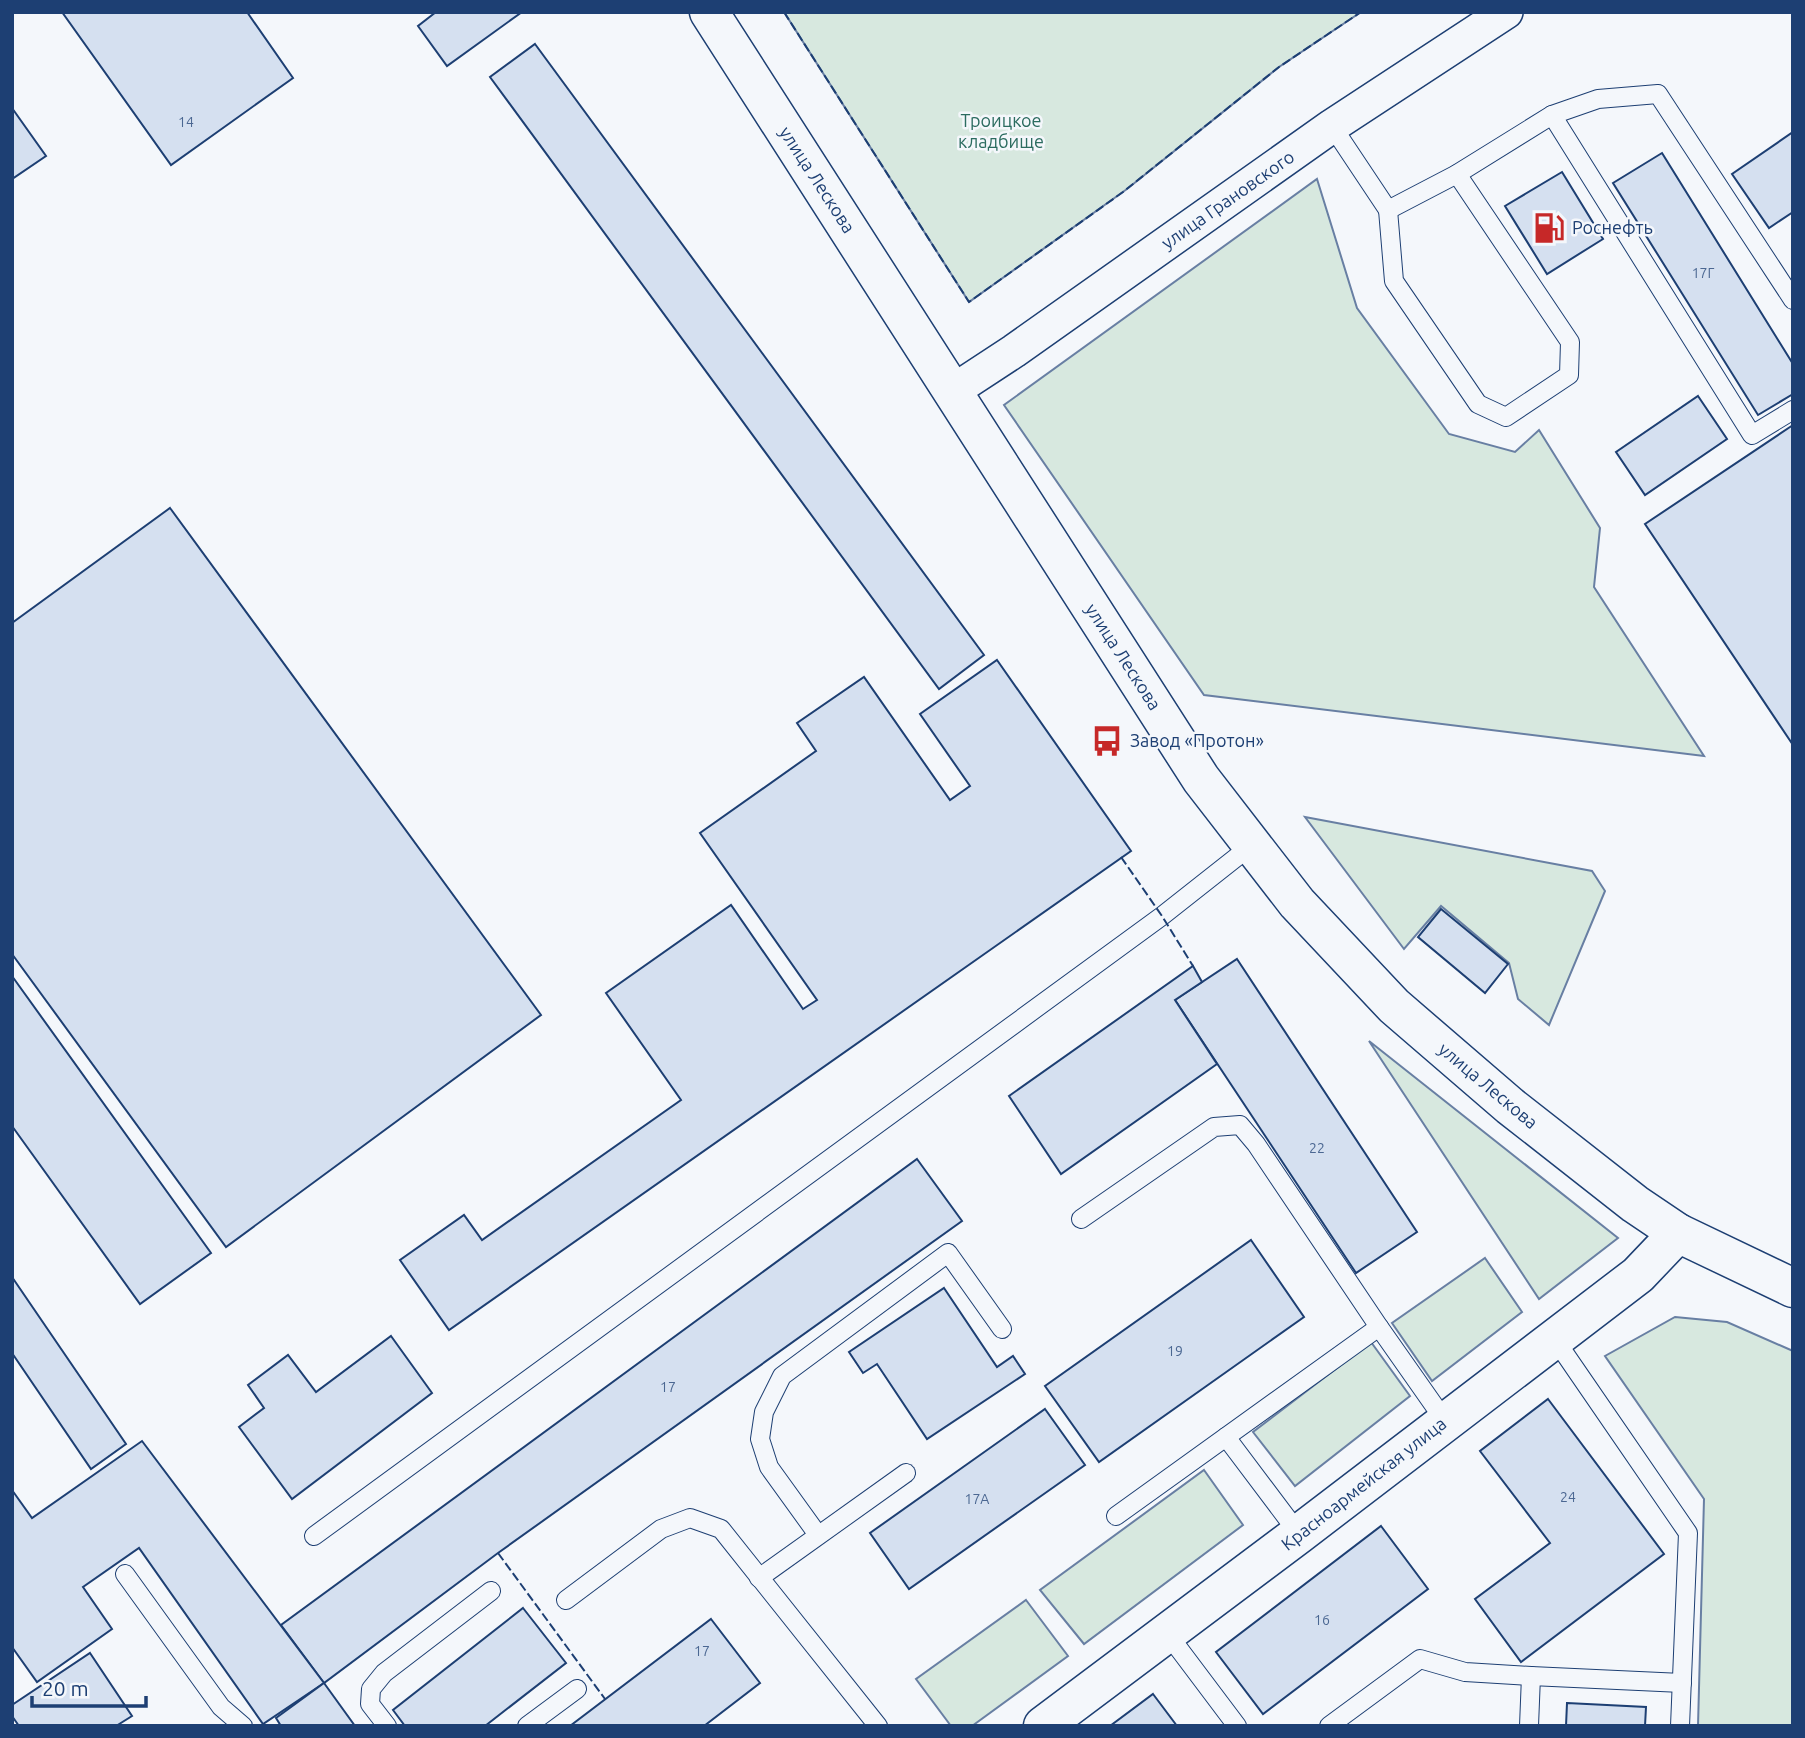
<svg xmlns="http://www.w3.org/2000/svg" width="1805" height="1738" font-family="Ubuntu,sans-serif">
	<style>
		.green { fill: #d7e8df; stroke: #687fa3; stroke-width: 2 }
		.building { fill: #d5e0f0; stroke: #1d3f73; stroke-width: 2 }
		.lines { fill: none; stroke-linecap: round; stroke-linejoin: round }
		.lane-casing { stroke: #1d3f73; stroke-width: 20 }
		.street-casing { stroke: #1d3f73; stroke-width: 36 }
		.secondary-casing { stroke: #1d3f73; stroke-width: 41 }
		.lane { stroke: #f4f7fb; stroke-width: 18 }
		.street { stroke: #f4f7fb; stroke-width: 33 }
		.secondary { stroke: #f4f7fb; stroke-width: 38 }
		.fence { stroke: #1d3f73; stroke-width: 2; stroke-dasharray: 9 3.5; stroke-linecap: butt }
		.labels { text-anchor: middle; stroke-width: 5; stroke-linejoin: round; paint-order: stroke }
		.number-label { font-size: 14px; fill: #4b6792 }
		.park-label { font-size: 18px; fill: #2c6c60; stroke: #f4f7fb }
		.street-label { font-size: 18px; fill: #1d3f73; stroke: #f4f7fb }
		.poi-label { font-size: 18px; fill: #1d3f73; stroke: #f4f7fb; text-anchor: start }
	</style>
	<rect width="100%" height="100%" fill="#f4f7fb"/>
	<g class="green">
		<polygon points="784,12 1361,12 1279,67 1127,189 969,302"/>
		<polygon points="1317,179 1357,308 1449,434 1515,452 1539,430 1600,528 1594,587 1704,756 1204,695 1004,405"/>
		<polygon points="1305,817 1592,871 1605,891 1549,1025 1518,999 1509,963 1441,906 1404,949"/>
		<polygon points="1369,1041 1618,1238 1539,1299"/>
		<polygon points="1485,1258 1522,1312 1432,1381 1392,1323"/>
		<polygon points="1675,1317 1727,1322 1793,1351 1793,1726 1698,1726 1704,1499 1605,1356"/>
		<polygon points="1371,1342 1410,1396 1295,1486 1253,1432"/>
		<polygon points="1204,1470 1243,1525 1084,1644 1040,1590"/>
		<polygon points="1026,1600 1068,1656 972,1726 951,1726 916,1679"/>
	</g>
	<g class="building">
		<polygon points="62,12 247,12 293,78 171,165"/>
		<polygon points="436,12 522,12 447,66 418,26"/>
		<polygon points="535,44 984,655 939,689 490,77"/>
		<polygon points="12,108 46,156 12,179"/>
		<polygon points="1793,132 1793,212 1769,228 1732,174"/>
		<polygon points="1662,153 1793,364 1793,394 1758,415 1613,183"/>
		<polygon points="1562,172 1603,239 1547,274 1505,206"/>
		<polygon points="1698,396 1727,439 1645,495 1616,452"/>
		<polygon points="1793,425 1793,745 1645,524"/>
		<polygon points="170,508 541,1015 226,1247 12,954 12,623"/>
		<polygon points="997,660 1131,851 449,1330 400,1260 464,1215 482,1240 681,1100 606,993 731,905 803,1009 817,1000 700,833 816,751 797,723 864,677 950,800 970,786 920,714"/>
		<polygon points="1441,909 1508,964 1485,993 1418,937"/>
		<polygon points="1237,959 1417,1232 1356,1273 1175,1000"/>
		<polygon points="1193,966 1202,982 1175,1000 1217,1064 1061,1174 1009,1096"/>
		<polygon points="12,976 211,1253 140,1304 12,1126"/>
		<polygon points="917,1159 962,1221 498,1553 324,1683 281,1625"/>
		<polygon points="1251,1240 1304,1317 1099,1462 1045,1386"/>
		<polygon points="12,1277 126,1444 91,1469 12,1353"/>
		<polygon points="944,1288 997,1367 1013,1356 1025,1374 927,1439 877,1364 863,1373 849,1352"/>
		<polygon points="391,1336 432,1393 292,1499 239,1427 264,1408 248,1385 288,1355 316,1392"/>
		<polygon points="1548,1399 1664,1554 1521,1662 1475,1599 1550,1543 1480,1451"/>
		<polygon points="1045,1409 1085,1465 909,1589 870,1533"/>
		<polygon points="142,1441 324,1683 263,1724 139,1548 83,1587 112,1629 37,1682 12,1647 12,1490 32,1518"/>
		<polygon points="1381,1526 1428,1589 1263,1714 1216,1652"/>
		<polygon points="523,1608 566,1663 485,1726 405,1726 393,1710"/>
		<polygon points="711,1619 760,1683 704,1726 570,1726"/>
		<polygon points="90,1653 132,1716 116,1726 19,1726 12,1716 12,1705"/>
		<polygon points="324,1683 355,1726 281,1726 276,1718"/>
		<polygon points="1153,1694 1177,1726 1110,1726"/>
		<polygon points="1567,1703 1646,1707 1645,1726 1566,1726"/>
	</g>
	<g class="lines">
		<defs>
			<g id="lane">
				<polyline points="1552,115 1752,435 1793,410"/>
				<polyline points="1332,126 1388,210 1457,174 1552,115 1598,99 1658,94 1793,300"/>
				<polyline points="1388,210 1394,281 1478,404 1506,417 1569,375 1570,342 1457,174"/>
				<polyline points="1081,1219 1214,1127 1240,1125 1256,1144 1379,1327"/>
				<polyline points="1554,1338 1688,1533 1680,1726"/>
				<polyline points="1226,1437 1299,1534"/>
				<polyline points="1116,1516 1379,1327 1445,1421"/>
				<polyline points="818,1535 769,1467 760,1439 764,1412 782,1376 948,1253 1002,1329"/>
				<polyline points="314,1536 1162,916 1252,845"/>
				<polyline points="125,1574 221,1707 243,1726"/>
				<polyline points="759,1578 906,1473"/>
				<polyline points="566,1600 661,1529 690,1518 721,1529 878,1726"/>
				<polyline points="1167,1633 1237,1726"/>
				<polyline points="387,1726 370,1704 371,1689 384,1673 491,1591"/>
				<polyline points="527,1726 577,1689"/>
				<polyline points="1329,1726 1420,1659 1465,1672 1531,1676"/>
				<polyline points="1529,1726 1531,1676 1682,1683"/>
			</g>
			<polyline id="street" points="953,391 1014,351 1332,126 1506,12"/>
			<g id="secondary">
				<polyline points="709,12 1201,779 1297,903 1394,1006 1510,1106 1635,1204 1678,1233 1793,1288"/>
				<polyline points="1043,1726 1299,1534 1638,1275 1678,1233"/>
			</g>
		</defs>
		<use href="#lane" class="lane-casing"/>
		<use href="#street" class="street-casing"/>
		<use href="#secondary" class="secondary-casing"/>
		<use href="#lane" class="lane"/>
		<use href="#street" class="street"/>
		<use href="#secondary" class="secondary"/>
		<g class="fence">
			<polyline points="784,12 969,302 1123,192 1279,67 1361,12"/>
			<polyline points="1121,857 1162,916 1193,966"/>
			<polyline points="498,1553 605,1699"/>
		</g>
	</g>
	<defs>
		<symbol id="fuel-bare" viewBox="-9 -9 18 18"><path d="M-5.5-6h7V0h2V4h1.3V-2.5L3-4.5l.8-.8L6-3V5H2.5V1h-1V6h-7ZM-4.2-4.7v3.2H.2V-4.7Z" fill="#c62828" stroke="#f4f7fb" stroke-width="2.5" paint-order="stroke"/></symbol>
		<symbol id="bus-bare" viewBox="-9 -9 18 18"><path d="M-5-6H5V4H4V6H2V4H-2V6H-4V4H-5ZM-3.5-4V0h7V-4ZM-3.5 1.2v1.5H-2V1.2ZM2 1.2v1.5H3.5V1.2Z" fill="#c62828" stroke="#f4f7fb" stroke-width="2.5" paint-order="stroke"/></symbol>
	</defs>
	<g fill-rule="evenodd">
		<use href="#fuel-bare" x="1527" y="206" width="44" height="44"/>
		<use href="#bus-bare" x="1085" y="719" width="44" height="44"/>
	</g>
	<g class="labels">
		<g class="number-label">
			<text x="186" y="127">14</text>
			<text x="1703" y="278">17Г</text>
			<text x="1317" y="1153">22</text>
			<text x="1175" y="1356">19</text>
			<text x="668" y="1392">17</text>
			<text x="1568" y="1502">24</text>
			<text x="977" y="1504">17А</text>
			<text x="1322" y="1625">16</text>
			<text x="702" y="1656">17</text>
		</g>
		<g class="park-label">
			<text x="1001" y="127">Троицкое<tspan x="1001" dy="21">кладбище</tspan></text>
		</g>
		<g class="street-label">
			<text transform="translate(817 180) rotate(57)" y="6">улица Лескова</text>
			<text transform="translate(1228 200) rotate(-35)" y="6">улица Грановского</text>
			<text transform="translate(1123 657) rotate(57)" y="6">улица Лескова</text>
			<text transform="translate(1488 1086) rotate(40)" y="6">улица Лескова</text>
			<text transform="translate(1364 1484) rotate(-38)" y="6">Красноармейская улица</text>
		</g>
		<g class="poi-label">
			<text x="1572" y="234">Роснефть</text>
			<text x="1130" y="747">Завод «Протон»</text>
		</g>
	</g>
	<rect width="1805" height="1738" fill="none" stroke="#1d3f73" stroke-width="28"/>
	<path d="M32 1696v10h114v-10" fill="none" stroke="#1d3f73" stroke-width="3.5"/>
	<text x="42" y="1696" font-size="21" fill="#1d3f73" stroke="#f4f7fb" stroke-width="5" paint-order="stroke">20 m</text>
</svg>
